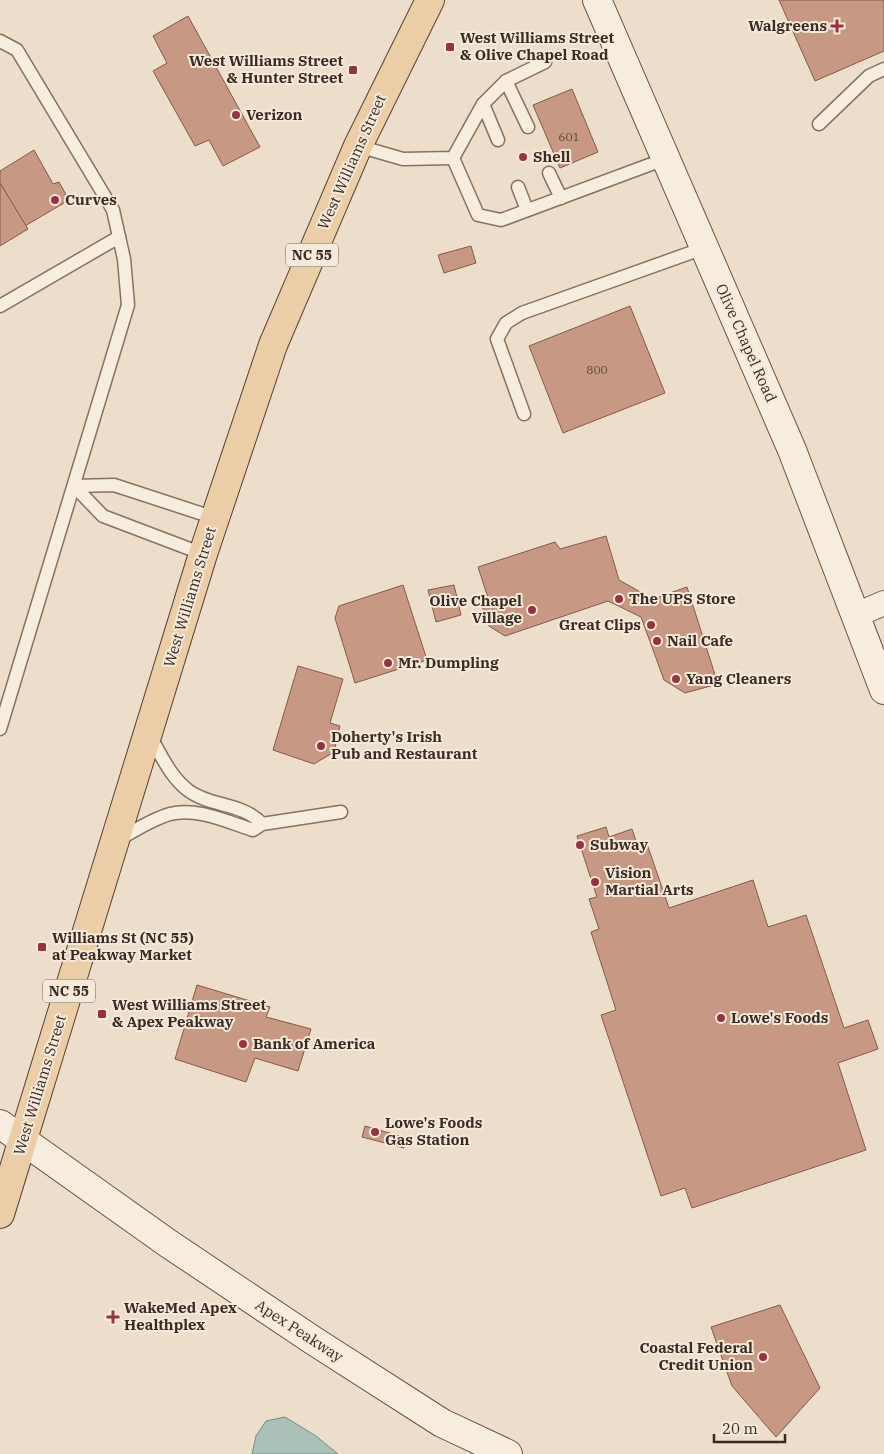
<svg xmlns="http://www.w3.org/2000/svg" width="884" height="1454" font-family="'IBM Plex Serif',serif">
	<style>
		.water { fill: #abc1b8; stroke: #728f84 }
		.building { fill: #c79884; stroke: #855948 }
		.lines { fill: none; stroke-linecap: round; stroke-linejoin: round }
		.service-casing { stroke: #877160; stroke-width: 15 }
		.minor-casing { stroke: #877160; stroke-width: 26 }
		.secondary-casing { stroke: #695243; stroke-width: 30 }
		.primary-casing { stroke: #564034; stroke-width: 30 }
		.service { stroke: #f7edde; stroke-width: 12 }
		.minor { stroke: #f7edde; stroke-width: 24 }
		.secondary { stroke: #f7edde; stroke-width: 28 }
		.primary { stroke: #ebcea7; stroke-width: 28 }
		.poi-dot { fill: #923540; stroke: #f4e9da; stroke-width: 2 }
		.labels { text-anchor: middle; stroke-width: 4; stroke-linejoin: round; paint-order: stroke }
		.number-label { font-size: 12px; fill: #5c463a }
		.shield { fill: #f4e9da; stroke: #716459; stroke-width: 1 }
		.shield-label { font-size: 14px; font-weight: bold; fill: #392b22 }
		.poi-label { font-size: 15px; font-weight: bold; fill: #392b22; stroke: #f4e9da; text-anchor: start }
		.street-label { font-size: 15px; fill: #392b22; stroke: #f4e9da }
	</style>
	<rect width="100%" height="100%" fill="#ecdecb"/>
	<polygon class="water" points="285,1417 316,1436 338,1454 252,1454 256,1436 266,1421"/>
	<g class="building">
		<polygon points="779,0 884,0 884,51 815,81"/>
		<polygon points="188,16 260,147 223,166 209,140 195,146 153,71 167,63 153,36"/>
		<polygon points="572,89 598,152 560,168 533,105"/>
		<polygon points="34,150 53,184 59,182 69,200 25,226 0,183 0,171"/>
		<polygon points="0,183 28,229 0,246"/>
		<polygon points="471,246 476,263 444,273 438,255"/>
		<polygon points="630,306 665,393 563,433 529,346"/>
		<polygon points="606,536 619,580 653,599 687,587 718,684 685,693 664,680 641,617 608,601 505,636 489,626 481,603 489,601 478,567 555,542 560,549"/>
		<polygon points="403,585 427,660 355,683 335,618 339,606"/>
		<polygon points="454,585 461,615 436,622 428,590"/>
		<polygon points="298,666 343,679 330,723 340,726 334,752 314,764 273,750"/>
		<polygon points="606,827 609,837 632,829 637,844 646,841 669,908 753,880 768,927 806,915 844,1028 868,1020 878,1049 838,1063 866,1150 692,1208 685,1188 661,1196 601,1015 616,1010 591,932 599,929 589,899 597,897 577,836"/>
		<polygon points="197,985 270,1007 266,1017 311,1029 298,1071 255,1058 246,1082 175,1059"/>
		<polygon points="365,1126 407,1138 404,1148 362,1137"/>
		<polygon points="780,1305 820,1388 776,1437 732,1386 711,1327"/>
	</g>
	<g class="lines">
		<defs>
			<g id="service">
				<polyline points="0,41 17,50 113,210 124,259 128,305 0,729"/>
				<polyline points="506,81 528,127"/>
				<polyline points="483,104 498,140"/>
				<polyline points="819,124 869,76 884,69"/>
				<polyline points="358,146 403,159 453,158 483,104 506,81 545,62"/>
				<polyline points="453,158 478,215 501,220 665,159"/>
				<polyline points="549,173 561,198"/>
				<polyline points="518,187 527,210"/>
				<polyline points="0,306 119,237"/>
				<polyline points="524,414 497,339 506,323 522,313 704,248"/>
				<polyline points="74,486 103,516 203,554"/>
				<polyline points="74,486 114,485 215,518"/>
				<path d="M 149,734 C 160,753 170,777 189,791 C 211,807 244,803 262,824"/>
				<path d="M 118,840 C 134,831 152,819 170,814 C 196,807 228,822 253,830 L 262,824 L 341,812"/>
			</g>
			<polyline id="minor" points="856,615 884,603"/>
			<g id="secondary">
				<polyline points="597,0 792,450 884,690"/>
				<polyline points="0,1124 169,1244 314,1341 442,1423 508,1454"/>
			</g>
			<polyline id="primary" points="0,1214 203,554 273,345 358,146 430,0"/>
		</defs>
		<use href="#service" class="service-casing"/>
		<use href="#minor" class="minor-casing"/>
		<use href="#secondary" class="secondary-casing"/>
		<use href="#primary" class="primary-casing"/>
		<use href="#service" class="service"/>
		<use href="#minor" class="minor"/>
		<use href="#secondary" class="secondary"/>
		<use href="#primary" class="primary"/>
	</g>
	<g class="poi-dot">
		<path d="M834.5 18.5h5v5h5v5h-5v5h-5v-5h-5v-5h5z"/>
		<rect x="445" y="42" width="10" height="10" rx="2.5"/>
		<rect x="348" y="65" width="10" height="10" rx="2.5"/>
		<circle cx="236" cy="115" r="5"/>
		<circle cx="523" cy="157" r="5"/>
		<circle cx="55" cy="200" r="5"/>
		<circle cx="619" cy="599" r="5"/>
		<circle cx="532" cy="610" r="5"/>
		<circle cx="651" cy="625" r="5"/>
		<circle cx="657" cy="641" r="5"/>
		<circle cx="388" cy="663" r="5"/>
		<circle cx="676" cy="679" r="5"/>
		<circle cx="321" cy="746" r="5"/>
		<circle cx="580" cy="845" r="5"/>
		<circle cx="595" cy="882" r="5"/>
		<rect x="37" y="942" width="10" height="10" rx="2.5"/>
		<rect x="97" y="1009" width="10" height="10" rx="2.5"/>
		<circle cx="721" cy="1018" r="5"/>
		<circle cx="243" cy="1044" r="5"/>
		<circle cx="375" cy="1132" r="5"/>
		<path d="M110.5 1309.5h5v5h5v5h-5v5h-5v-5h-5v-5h5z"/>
		<circle cx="763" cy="1357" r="5"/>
	</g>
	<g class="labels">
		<g class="number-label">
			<text x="569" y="141">601</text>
			<text x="597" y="374">800</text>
		</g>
		<g class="shield">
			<rect x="286" y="243.5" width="52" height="23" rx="4"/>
			<rect x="43" y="979.5" width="52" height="23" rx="4"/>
		</g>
		<g class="shield-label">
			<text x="312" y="260">NC 55</text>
			<text x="69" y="996">NC 55</text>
		</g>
		<g class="poi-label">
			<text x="827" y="31" text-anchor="end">Walgreens</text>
			<text x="460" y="43">West Williams Street<tspan x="460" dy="17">&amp; Olive Chapel Road</tspan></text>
			<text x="343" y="66" text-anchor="end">West Williams Street<tspan x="343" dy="17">&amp; Hunter Street</tspan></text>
			<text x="246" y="120">Verizon</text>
			<text x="533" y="162">Shell</text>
			<text x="65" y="205">Curves</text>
			<text x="629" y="604">The UPS Store</text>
			<text x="522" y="606" text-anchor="end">Olive Chapel<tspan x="522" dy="17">Village</tspan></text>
			<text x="641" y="630" text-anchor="end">Great Clips</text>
			<text x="667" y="646">Nail Cafe</text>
			<text x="398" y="668">Mr. Dumpling</text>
			<text x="686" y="684">Yang Cleaners</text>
			<text x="331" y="742">Doherty's Irish<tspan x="331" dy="17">Pub and Restaurant</tspan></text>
			<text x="590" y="850">Subway</text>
			<text x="605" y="878">Vision<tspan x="605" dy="17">Martial Arts</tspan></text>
			<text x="52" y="943">Williams St (NC 55)<tspan x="52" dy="17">at Peakway Market</tspan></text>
			<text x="112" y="1010">West Williams Street<tspan x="112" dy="17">&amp; Apex Peakway</tspan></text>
			<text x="731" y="1023">Lowe's Foods</text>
			<text x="253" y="1049">Bank of America</text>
			<text x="385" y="1128">Lowe's Foods<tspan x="385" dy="17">Gas Station</tspan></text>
			<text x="124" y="1313">WakeMed Apex<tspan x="124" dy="17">Healthplex</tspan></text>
			<text x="753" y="1353" text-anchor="end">Coastal Federal<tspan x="753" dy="17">Credit Union</tspan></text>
		</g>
		<g class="street-label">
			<text transform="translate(352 162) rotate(-66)" y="5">West Williams Street</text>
			<text transform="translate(746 343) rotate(66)" y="5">Olive Chapel Road</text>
			<text transform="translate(190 597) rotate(-73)" y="5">West Williams Street</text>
			<text transform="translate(40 1085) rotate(-73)" y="5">West Williams Street</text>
			<text transform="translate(299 1331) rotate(33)" y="5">Apex Peakway</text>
		</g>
	</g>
	<path d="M714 1434v8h71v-8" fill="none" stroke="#392b22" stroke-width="2.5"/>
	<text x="722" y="1434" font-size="15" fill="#392b22" stroke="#f4e9da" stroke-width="4" paint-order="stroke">20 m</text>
</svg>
